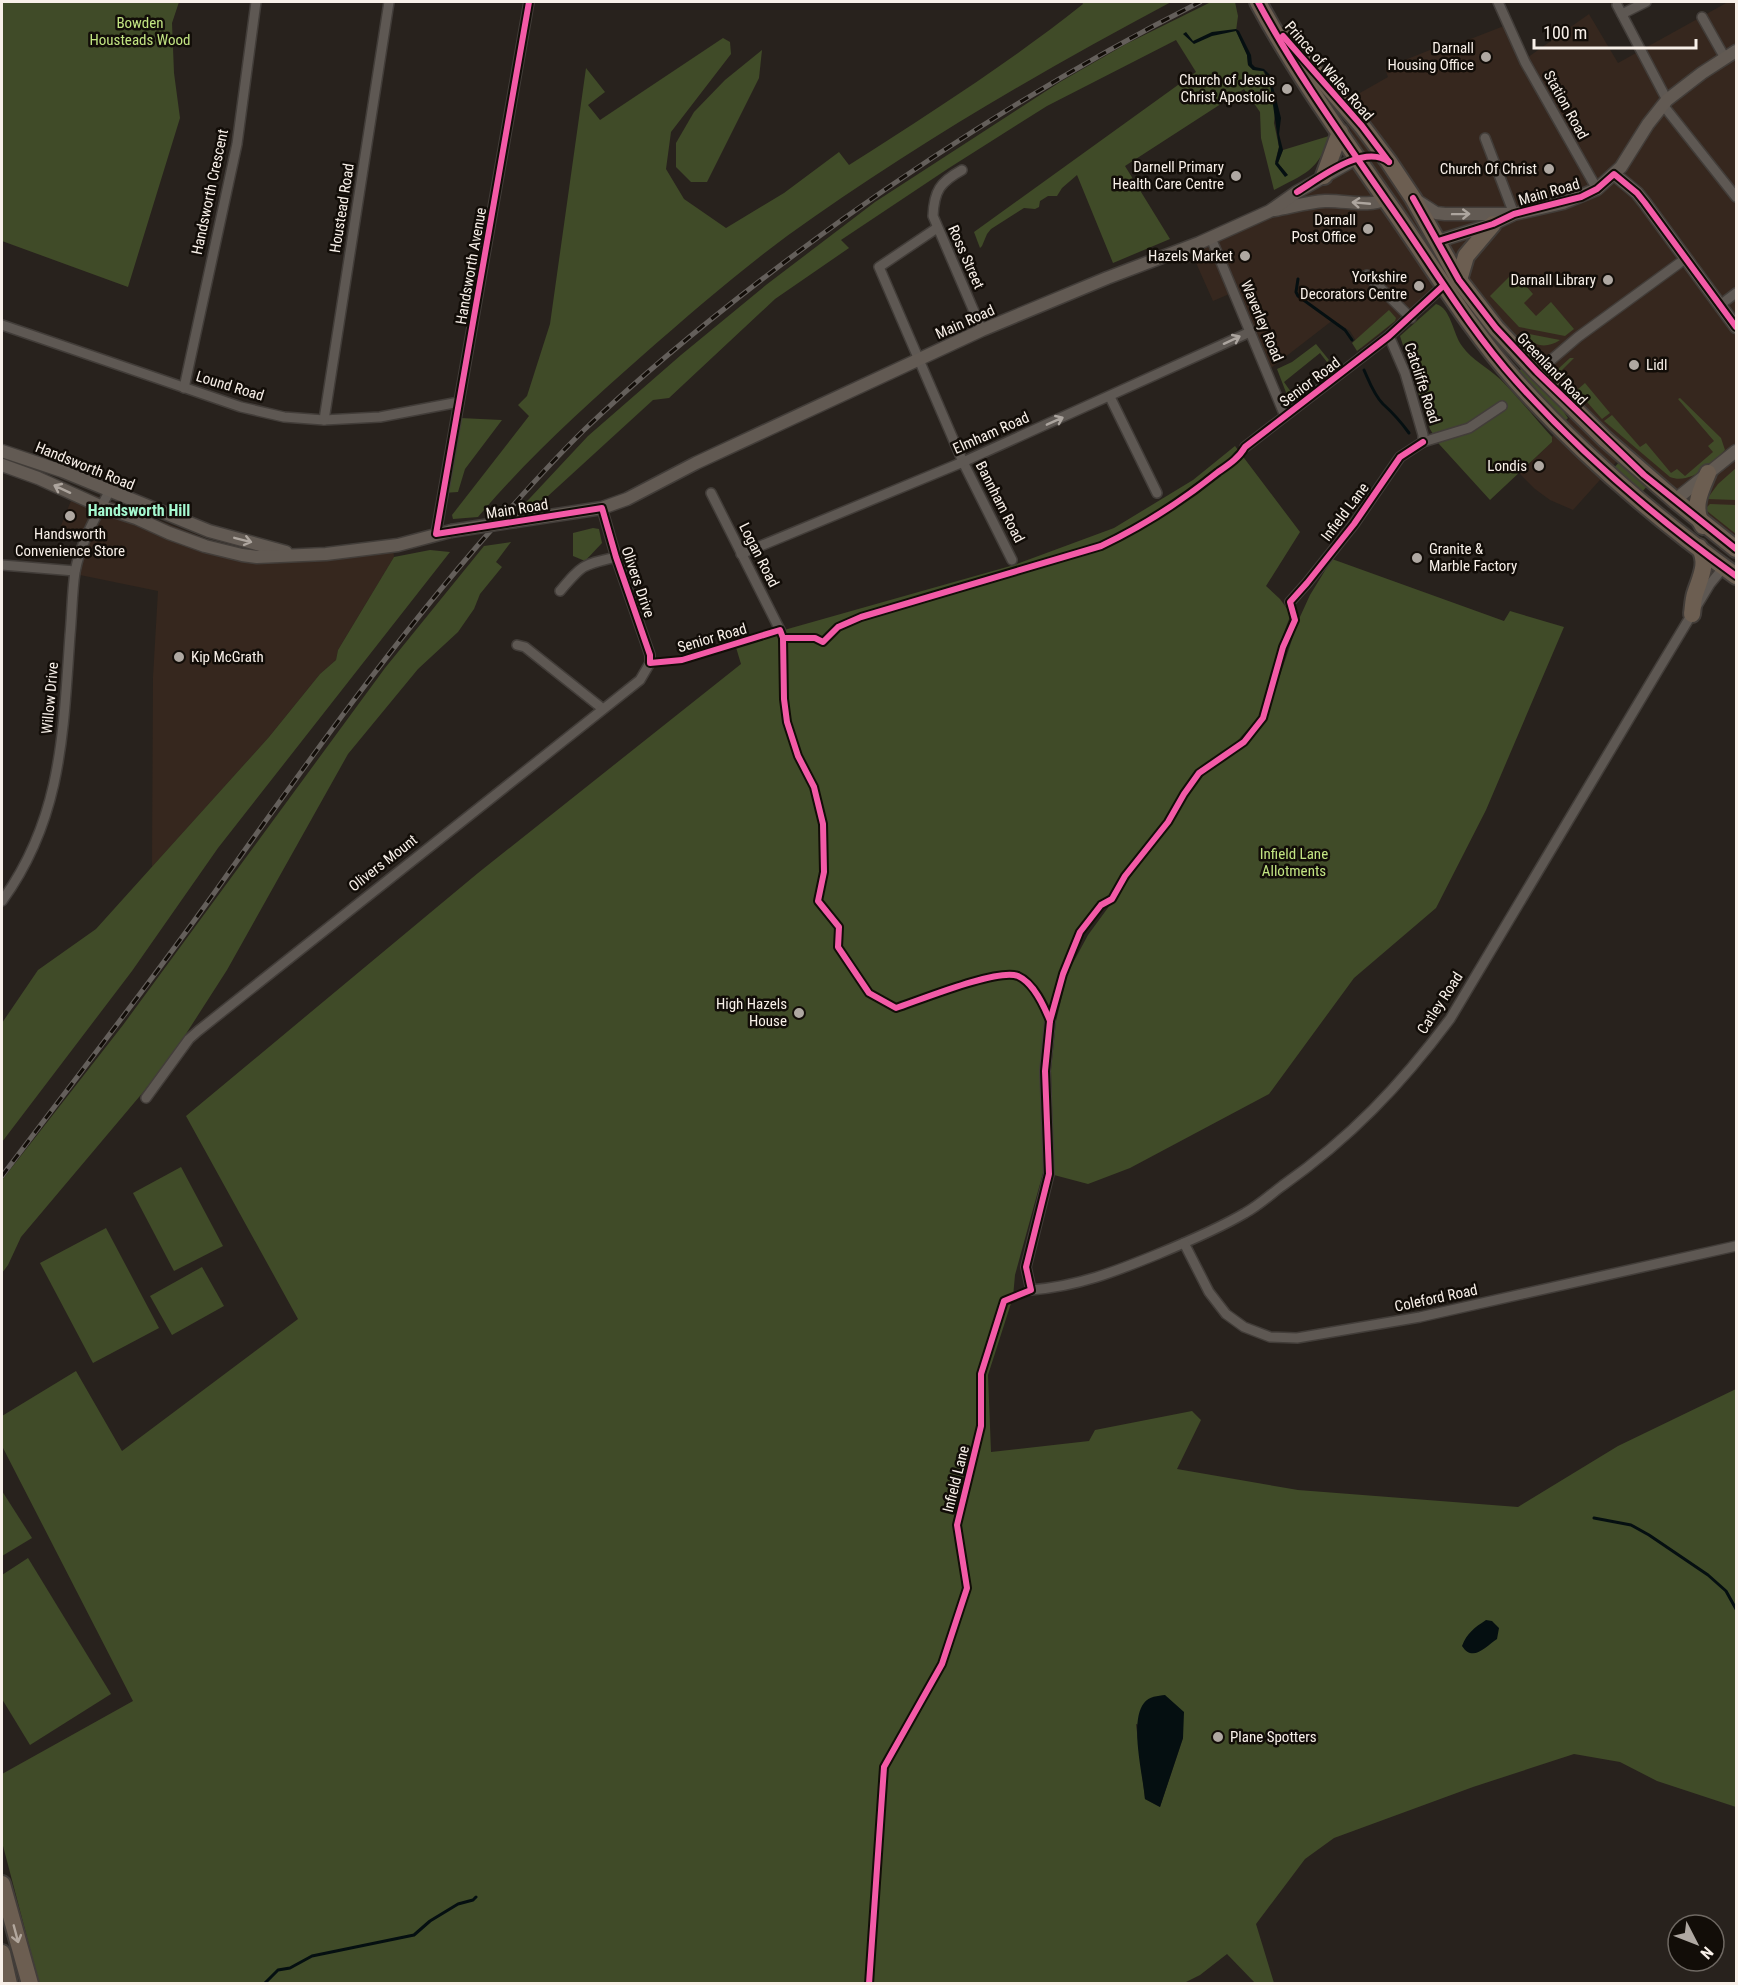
<svg xmlns="http://www.w3.org/2000/svg" width="1738" height="1985" font-family="'Roboto Condensed',sans-serif">
	<style>
		.commercial { fill: #36271e }
		.green { fill: #404b28; fill-rule: evenodd }
		.water { fill: #050f11 }
		.lines { fill: none; stroke-linecap: round; stroke-linejoin: round }
		.stream { stroke: #050f11; stroke-width: 3 }
		.street-casing { stroke: #423d39; stroke-width: 12 }
		.secondary-casing { stroke: #423d39; stroke-width: 15 }
		.highway-casing { stroke: #423d39; stroke-width: 20 }
		.street { stroke: #5e5853; stroke-width: 9 }
		.secondary { stroke: #625a53; stroke-width: 12 }
		.highway { stroke: #6c5e51; stroke-width: 16 }
		.rail-casing { stroke: #645f5b; stroke-width: 5 }
		.rail { stroke: #120d08; stroke-width: 3; stroke-dasharray: 9; stroke-linecap: butt }
		.secondary-bridge-casing { stroke: #423d39; stroke-width: 15; stroke-linecap: butt }
		.secondary-bridge { stroke: #625a53; stroke-width: 12 }
		.cycleway-casing { stroke: #120d08; stroke-width: 10 }
		.cycleway { stroke: #f35aa7; stroke-width: 6 }
		.oneway { stroke: #ada59e }
		.oneway2 { stroke: #aba49e }
		.oneway3 { stroke: #b2a79d }
		.poi-dot { fill: #afa8a2; stroke: #120d08; stroke-width: 2 }
		.labels { text-anchor: middle; stroke-width: 5; stroke-linejoin: round; paint-order: stroke }
		.park-label { font-size: 15px; fill: #c2e482; stroke: #120d08 }
		.poi-label { font-size: 15px; fill: #f8f0e9; stroke: #120d08; text-anchor: end }
		.street-label { font-size: 15px; fill: #f8f0e9; stroke: #120d08 }
		.neighbourhood-label { font-size: 16px; font-weight: bold; fill: #a5f9d0; stroke: #120d08 }
	</style>
	<rect width="100%" height="100%" fill="#28221d"/>
	<g class="commercial">
		<polygon points="1728,2 1736,2 1736,546 1664,503 1616,462 1573,510 1550,500 1535,489 1519,473 1552,442 1552,437 1570,418 1508,352 1450,278 1361,349 1350,331 1333,320 1267,371 1234,292 1213,301 1189,247 1366,158 1337,106 1388,77 1385,68 1435,48 1437,52 1509,24 1524,60 1589,14 1618,63"/>
		<polygon points="76,488 220,544 263,552 393,545 394,557 338,650 336,660 320,674 269,737 152,867 153,677 158,591 75,574 85,541 59,531"/>
	</g>
	<g class="green">
		<polygon points="2,2 179,2 172,23 174,73 180,118 128,287 2,241"/>
		<path d="M 1082,2 L 1171,2 C 1039,72 908,149 787,236 C 737,273 690,314 643,355 C 585,406 528,458 478,517 L 453,519 L 452,515 L 529,416 L 518,405 L 527,396 L 550,324 L 586,68 L 605,92 L 588,105 L 600,120 L 723,38 L 730,42 L 731,54 L 671,132 L 666,169 L 684,199 L 726,228 L 784,193 L 839,152 L 849,165 C 929,114 1009,63 1083,4 Z"/>
		<path d="M 1211,2 L 1235,2 L 1238,16 L 1236,31 L 1247,55 L 1248,65 L 1253,70 L 1263,71 L 1270,84 L 1275,112 L 1274,123 L 1279,147 L 1275,162 L 1288,175 L 1278,163 L 1283,150 L 1329,136 C 1319,171 1304,174 1274,190 L 1261,138 L 1260,112 L 1244,89 L 1125,166 L 1170,239 L 1113,263 L 1077,175 L 1062,188 L 1057,196 L 1048,196 L 1040,201 L 1039,207 L 1035,209 L 1024,208 L 991,229 L 987,234 L 982,246 L 980,248 L 974,232 L 1196,72 L 1176,40 L 1047,106 L 949,168 L 841,240 L 849,248 L 775,299 L 669,398 L 653,400 L 548,496 L 547,506 L 543,509 L 516,513 L 588,436 L 681,355 L 766,285 L 875,202 L 1060,82 L 1126,44 Z"/>
		<polygon points="762,50 759,78 707,182 691,182 676,167 676,143 694,112 725,80"/>
		<polygon points="1514,272 1533,294 1524,303 1536,316 1551,302 1574,329 1565,336 1519,327 1490,296"/>
		<path d="M 1436,304 C 1451,308 1453,334 1462,346 C 1472,360 1487,367 1500,379 C 1518,397 1535,418 1552,437 L 1552,442 L 1490,500 L 1439,444 L 1430,429 L 1400,336 Z"/>
		<polygon points="1389,310 1396,318 1395,321 1357,351 1352,343"/>
		<path d="M 1524,333 L 1560,340 C 1546,349 1534,347 1524,333 Z"/>
		<polygon points="1316,344 1329,360 1327,362 1320,353 1284,382 1291,392 1287,395 1277,369 1292,362"/>
		<polygon points="1570,358 1574,358 1561,371 1577,390 1585,383 1610,413 1602,419 1558,369"/>
		<polygon points="1524,366 1557,402 1568,418 1564,422 1517,373"/>
		<path d="M 1680,398 L 1721,438 L 1725,450 C 1712,464 1690,485 1670,477 L 1604,421 L 1612,415 L 1640,447 L 1646,443 L 1671,473 L 1677,469 L 1685,476 L 1713,452 L 1708,446 L 1714,441 L 1678,399 Z"/>
		<polygon points="460,418 502,420 465,469 458,492 443,493"/>
		<path d="M 1235,446 L 1300,532 L 1266,586 L 1280,599 L 1291,614 L 1283,635 L 1268,694 L 1259,717 L 1231,748 L 1193,776 L 1165,821 L 1145,845 L 1113,893 L 1096,904 L 1078,928 L 1061,967 L 1044,1026 L 1041,1066 L 1046,1135 L 1043,1173 L 1015,1275 L 1013,1297 L 988,1375 L 991,1452 L 1089,1441 L 1095,1430 L 1192,1411 L 1201,1420 L 1177,1469 L 1298,1490 L 1518,1507 L 1618,1446 L 1736,1389 L 1736,1807 L 1657,1781 L 1620,1762 L 1574,1754 L 1473,1787 L 1334,1838 L 1305,1859 L 1256,1924 L 1274,1983 L 1255,1983 L 1227,1954 L 1200,1975 L 1182,1984 L 39,1983 L 2,1842 L 2,1774 L 133,1701 L 2,1446 L 2,1416 L 76,1371 L 122,1451 L 298,1319 L 186,1116 L 478,873 L 741,664 L 735,644 L 1014,565 L 1114,528 L 1193,480 ZM 1136,1724 L 1183,1738 L 1160,1807 L 1145,1799 Z"/>
		<polygon points="1621,460 1648,485 1642,492 1613,469"/>
		<polygon points="1736,468 1736,500 1707,499 1718,484"/>
		<polygon points="1710,504 1736,505 1736,534 1707,511 1706,508"/>
		<polygon points="593,528 599,529 602,543 585,561 573,556 573,533"/>
		<polygon points="511,542 496,562 502,567 480,594 474,609 458,632 418,669 348,754 227,970 166,1065 21,1237 8,1265 2,1273 2,1180 123,1025 385,668 484,546"/>
		<polygon points="430,550 450,552 218,848 132,971 2,1142 2,1023 38,970 96,929 269,737 320,674 336,660 338,650 394,557"/>
		<polygon points="1332,559 1504,621 1510,611 1564,627 1486,810 1436,908 1354,978 1269,1094 1130,1168 1088,1184 1054,1175 1051,1070 1056,1021 1068,972 1088,935 1170,823 1189,790 1214,765 1252,739 1266,717 1299,619 1310,595"/>
		<polygon points="181,1167 223,1246 174,1271 133,1193"/>
		<polygon points="106,1228 159,1328 93,1363 40,1263"/>
		<polygon points="202,1267 224,1306 172,1335 150,1296"/>
		<polygon points="2,1491 32,1538 2,1556"/>
		<polygon points="28,1558 111,1694 30,1745 2,1699 2,1575"/>
	</g>
	<g class="water">
		<polygon points="1236,29 1239,31 1251,55 1252,64 1255,67 1264,69 1270,75 1281,118 1279,134 1283,150 1278,163 1288,175 1285,177 1275,164 1279,147 1270,84 1264,71 1253,70 1248,65 1247,55 1236,31 1212,36 1194,44 1183,34 1186,32 1193,41 1212,32"/>
		<path d="M 1486,1620 L 1492,1621 L 1499,1628 L 1497,1639 C 1486,1646 1473,1663 1462,1646 C 1467,1633 1474,1628 1486,1620 Z"/>
		<path d="M 1165,1695 L 1184,1712 L 1183,1738 L 1160,1807 L 1145,1799 C 1143,1775 1129,1722 1144,1703 C 1149,1696 1158,1696 1165,1695 Z"/>
	</g>
	<g class="lines">
		<g class="stream">
			<polyline points="1298,279 1296,292 1298,296 1345,330 1352,340"/>
			<path d="M 1364,370 C 1369,381 1374,395 1383,404 C 1393,413 1401,422 1409,433"/>
			<polyline points="1594,1518 1631,1525 1649,1535 1708,1575 1726,1591 1736,1609"/>
			<polyline points="264,1984 278,1970 290,1968 312,1956 414,1935 430,1921 458,1904 473,1900 476,1897"/>
		</g>
		<defs>
			<g id="street">
				<polyline points="1498,2 1525,62 1597,189"/>
				<polyline points="1617,5 1667,100"/>
				<polyline points="1622,14 1646,2"/>
				<polyline points="1702,17 1725,58"/>
				<polyline points="1663,105 1736,197"/>
				<polyline points="1485,138 1514,214"/>
				<path d="M 962,170 C 940,182 934,191 933,216 L 982,330"/>
				<polyline points="937,228 879,267 963,462 1012,560"/>
				<polyline points="1211,238 1285,416"/>
				<polyline points="1367,275 1411,318"/>
				<polyline points="1720,305 1736,293"/>
				<polyline points="2,325 241,407 284,417 324,420 380,417 459,402"/>
				<polyline points="1389,336 1405,373 1423,435 1423,442"/>
				<polyline points="1537,372 1578,337 1685,259"/>
				<polyline points="184,388 237,144 256,2"/>
				<polyline points="1110,397 1157,493"/>
				<polyline points="324,420 389,2"/>
				<polyline points="1245,447 1389,336 1443,286"/>
				<polyline points="711,493 780,630"/>
				<polyline points="436,534 529,2"/>
				<polyline points="741,554 963,462 1250,332"/>
				<polyline points="2,565 75,571"/>
				<path d="M 560,591 C 583,564 582,565 616,557"/>
				<polyline points="1290,602 1307,583 1354,524 1400,457 1423,442 1469,428 1502,406"/>
				<polyline points="517,645 525,647 603,709"/>
				<path d="M 2,901 C 62,818 63,734 70,635 C 72,614 72,592 75,572 C 80,544 96,516 109,492"/>
				<path d="M 1050,1021 L 1045,1071 L 1049,1174 L 1026,1267 L 1031,1290 C 1079,1286 1114,1272 1158,1254 C 1187,1242 1218,1229 1245,1213 C 1258,1206 1270,1195 1282,1186 C 1350,1138 1400,1086 1450,1019 L 1657,672 L 1710,584 L 1724,567"/>
				<polyline points="146,1098 189,1039 198,1031 640,680 650,663 650,655 616,557 602,508"/>
				<polyline points="1184,1243 1209,1292 1226,1314 1244,1327 1270,1337 1297,1338 1420,1317 1736,1246"/>
			</g>
			<g id="secondary">
				<polyline points="1614,174 1637,193 1645,203 1736,327"/>
				<polyline points="1416,200 1436,213 1445,214 1509,214"/>
				<path d="M 1274,210 C 1291,207 1308,202 1325,201 C 1345,200 1368,208 1386,199"/>
				<polyline points="1438,241 1493,224 1514,214 1563,203 1597,189 1621,167 1648,124 1667,100 1702,73 1736,51"/>
				<polyline points="2,451 62,471 209,531 286,552"/>
				<polyline points="2,465 38,478 102,507 136,518 169,533 205,546 242,555 257,557 326,554 398,545 451,531"/>
				<polyline points="1675,500 1736,451"/>
				<polyline points="516,521 602,508 627,499 696,463 982,330 1107,278 1199,243 1270,211 1297,192 1357,158"/>
			</g>
			<g id="highway">
				<path d="M 1258,2 C 1295,71 1341,135 1386,200 C 1429,260 1466,325 1516,381 C 1581,454 1657,519 1736,576"/>
				<polyline points="1286,38 1362,126 1389,162 1413,198 1459,280 1496,328 1537,372 1605,439 1675,500 1736,549"/>
				<polyline points="1324,176 1340,132"/>
				<polyline points="1459,280 1466,256 1493,224"/>
				<path d="M 1703,526 C 1691,508 1701,490 1708,473"/>
				<path d="M 1692,614 C 1693,607 1693,601 1695,594 C 1700,578 1709,563 1699,547"/>
				<polyline points="2,1884 30,1984"/>
				<polyline points="2,1953 9,1984"/>
			</g>
		</defs>
		<use href="#street" class="street-casing"/>
		<use href="#secondary" class="secondary-casing"/>
		<use href="#highway" class="highway-casing"/>
		<use href="#street" class="street"/>
		<use href="#secondary" class="secondary"/>
		<use href="#highway" class="highway"/>
		<defs>
			<path id="rail" d="M 2,1176 C 72,1083 144,991 212,896 C 301,771 390,645 492,529 C 522,495 552,461 585,429 C 665,353 753,284 843,219 C 957,138 1075,65 1200,2"/>
		</defs>
		<use href="#rail" class="rail-casing"/>
		<use href="#rail" class="rail"/>
		<defs>
			<polyline id="secondary-bridge" points="451,531 516,521"/>
		</defs>
		<use href="#secondary-bridge" class="secondary-bridge-casing"/>
		<use href="#secondary-bridge" class="secondary-bridge"/>
		<defs>
			<g id="cycleway">
				<path d="M 529,2 L 436,534 L 602,508 L 616,557 L 650,655 L 650,663 L 682,660 L 780,630 L 783,638 L 784,699 L 787,722 L 798,756 L 814,787 L 823,824 L 824,872 L 818,901 L 839,927 L 838,947 L 869,993 L 896,1008 C 920,1000 998,968 1018,976 C 1034,983 1044,1006 1050,1021"/>
				<path d="M 1258,2 C 1295,71 1341,135 1386,200 C 1429,260 1466,325 1516,381 C 1581,454 1657,519 1736,576"/>
				<polyline points="1283,36 1362,126 1389,162"/>
				<path d="M 1297,192 C 1320,178 1364,143 1389,162"/>
				<polyline points="1413,198 1459,280 1496,328 1537,372 1644,475 1736,549"/>
				<polyline points="1438,241 1493,224 1514,214 1581,197 1597,189 1614,174 1637,193 1645,203 1736,327"/>
				<path d="M 783,638 L 815,638 L 823,642 L 838,627 L 861,617 L 1101,546 C 1143,526 1182,501 1218,472 C 1228,465 1239,458 1245,447 L 1389,336 L 1443,286"/>
				<polyline points="869,1984 884,1767 942,1664 967,1588 957,1525 981,1426 981,1374 1004,1301 1031,1290 1026,1267 1049,1174 1045,1071 1050,1021 1063,974 1080,932 1101,905 1112,899 1125,876 1168,822 1184,794 1199,773 1244,742 1263,718 1283,647 1295,620 1290,602 1307,583 1354,524 1400,457 1423,442"/>
			</g>
		</defs>
		<use href="#cycleway" class="cycleway-casing"/>
		<use href="#cycleway" class="cycleway"/>
	</g>
	<defs><path id="oneway-shaft" d="M-6 0H5M1.5-3L5.5 0L1.5 3" fill="none" stroke-width="1.6" stroke-linecap="round" stroke-linejoin="round" transform="scale(1.5)"/></defs>
	<g class="oneway">
		<use href="#oneway-shaft" transform="translate(1361 203) rotate(-175)"/>
		<use href="#oneway-shaft" transform="translate(1461 214) rotate(-1)"/>
		<use href="#oneway-shaft" transform="translate(62 489) rotate(-155)"/>
		<use href="#oneway-shaft" transform="translate(243 540) rotate(14)"/>
	</g>
	<g class="oneway2">
		<use href="#oneway-shaft" transform="translate(1232 340) rotate(-25)"/>
		<use href="#oneway-shaft" transform="translate(1055 421) rotate(-24)"/>
	</g>
	<use class="oneway3" href="#oneway-shaft" transform="translate(16 1934) rotate(75)"/>
	<g class="poi-dot">
		<circle cx="1486" cy="57" r="6"/>
		<circle cx="1287" cy="89" r="6"/>
		<circle cx="1549" cy="169" r="6"/>
		<circle cx="1236" cy="176" r="6"/>
		<circle cx="1368" cy="229" r="6"/>
		<circle cx="1245" cy="256" r="6"/>
		<circle cx="1608" cy="280" r="6"/>
		<circle cx="1419" cy="286" r="6"/>
		<circle cx="1634" cy="365" r="6"/>
		<circle cx="1539" cy="466" r="6"/>
		<circle cx="70" cy="516" r="6"/>
		<circle cx="1417" cy="558" r="6"/>
		<circle cx="179" cy="657" r="6"/>
		<circle cx="799" cy="1013" r="6"/>
		<circle cx="1218" cy="1737" r="6"/>
	</g>
	<g class="labels">
		<g class="park-label">
			<text x="140" y="28">Bowden<tspan x="140" dy="17">Housteads Wood</tspan></text>
			<text x="1294" y="859">Infield Lane<tspan x="1294" dy="17">Allotments</tspan></text>
		</g>
		<g class="poi-label">
			<text x="1474" y="53">Darnall<tspan x="1474" dy="17">Housing Office</tspan></text>
			<text x="1275" y="85">Church of Jesus<tspan x="1275" dy="17">Christ Apostolic</tspan></text>
			<text x="1224" y="172">Darnell Primary<tspan x="1224" dy="17">Health Care Centre</tspan></text>
			<text x="1537" y="174">Church Of Christ</text>
			<text x="1356" y="225">Darnall<tspan x="1356" dy="17">Post Office</tspan></text>
			<text x="1233" y="261">Hazels Market</text>
			<text x="1407" y="282">Yorkshire<tspan x="1407" dy="17">Decorators Centre</tspan></text>
			<text x="1596" y="285">Darnall Library</text>
			<text x="1646" y="370" text-anchor="start">Lidl</text>
			<text x="1527" y="471">Londis</text>
			<text x="70" y="539" text-anchor="middle">Handsworth<tspan x="70" dy="17">Convenience Store</tspan></text>
			<text x="1429" y="554" text-anchor="start">Granite &amp;<tspan x="1429" dy="17">Marble Factory</tspan></text>
			<text x="191" y="662" text-anchor="start">Kip McGrath</text>
			<text x="787" y="1009">High Hazels<tspan x="787" dy="17">House</tspan></text>
			<text x="1230" y="1742" text-anchor="start">Plane Spotters</text>
		</g>
		<g class="street-label">
			<text transform="translate(1329 71) rotate(49)" y="5">Prince of Wales Road</text>
			<text transform="translate(1566 105) rotate(61)" y="5">Station Road</text>
			<text transform="translate(210 192) rotate(-78)" y="5">Handsworth Crescent</text>
			<text transform="translate(1549 192) rotate(-16)" y="5">Main Road</text>
			<text transform="translate(342 208) rotate(-81)" y="5">Houstead Road</text>
			<text transform="translate(966 257) rotate(66)" y="5">Ross Street</text>
			<text transform="translate(471 266) rotate(-80)" y="5">Handsworth Avenue</text>
			<text transform="translate(1262 321) rotate(67)" y="5">Waverley Road</text>
			<text transform="translate(965 322) rotate(-24)" y="5">Main Road</text>
			<text transform="translate(1552 369) rotate(46)" y="5">Greenland Road</text>
			<text transform="translate(1310 382) rotate(-37)" y="5">Senior Road</text>
			<text transform="translate(1422 383) rotate(72)" y="5">Catcliffe Road</text>
			<text transform="translate(230 386) rotate(17)" y="5">Lound Road</text>
			<text transform="translate(991 433) rotate(-24)" y="5">Elmham Road</text>
			<text transform="translate(85 466) rotate(22)" y="5">Handsworth Road</text>
			<text transform="translate(1000 502) rotate(63)" y="5">Bannham Road</text>
			<text transform="translate(517 509) rotate(-9)" y="5">Main Road</text>
			<text transform="translate(1345 512) rotate(-53)" y="5">Infield Lane</text>
			<text transform="translate(759 555) rotate(63)" y="5">Logan Road</text>
			<text transform="translate(638 582) rotate(71)" y="5">Olivers Drive</text>
			<text transform="translate(712 638) rotate(-16)" y="5">Senior Road</text>
			<text transform="translate(50 698) rotate(-85)" y="5">Willow Drive</text>
			<text transform="translate(383 863) rotate(-38)" y="5">Olivers Mount</text>
			<text transform="translate(1440 1003) rotate(-57)" y="5">Catley Road</text>
			<text transform="translate(1436 1298) rotate(-12)" y="5">Coleford Road</text>
			<text transform="translate(956 1479) rotate(-76)" y="5">Infield Lane</text>
		</g>
		<g class="neighbourhood-label">
			<text x="139" y="516">Handsworth Hill</text>
		</g>
	</g>
	<rect width="1738" height="1985" fill="none" stroke="#f8f0e9" stroke-width="6"/>
	<g transform="translate(1696 1943) rotate(132)"><circle r="28" fill="#120d08" stroke="#6e6862" stroke-width="1.5"/>
	<path d="M0-4.5L10 22L0 15L-10 22Z" fill="#afa8a2"/>
	<text y="-9" font-size="16" font-weight="bold" text-anchor="middle" fill="#f8f0e9">N</text>
	</g>
	<path d="M1534 39v9h162v-9" fill="none" stroke="#f8f0e9" stroke-width="3"/>
	<text x="1543" y="39" font-size="18" fill="#f8f0e9" stroke="#120d08" stroke-width="4.5" paint-order="stroke">100 m</text>
</svg>
